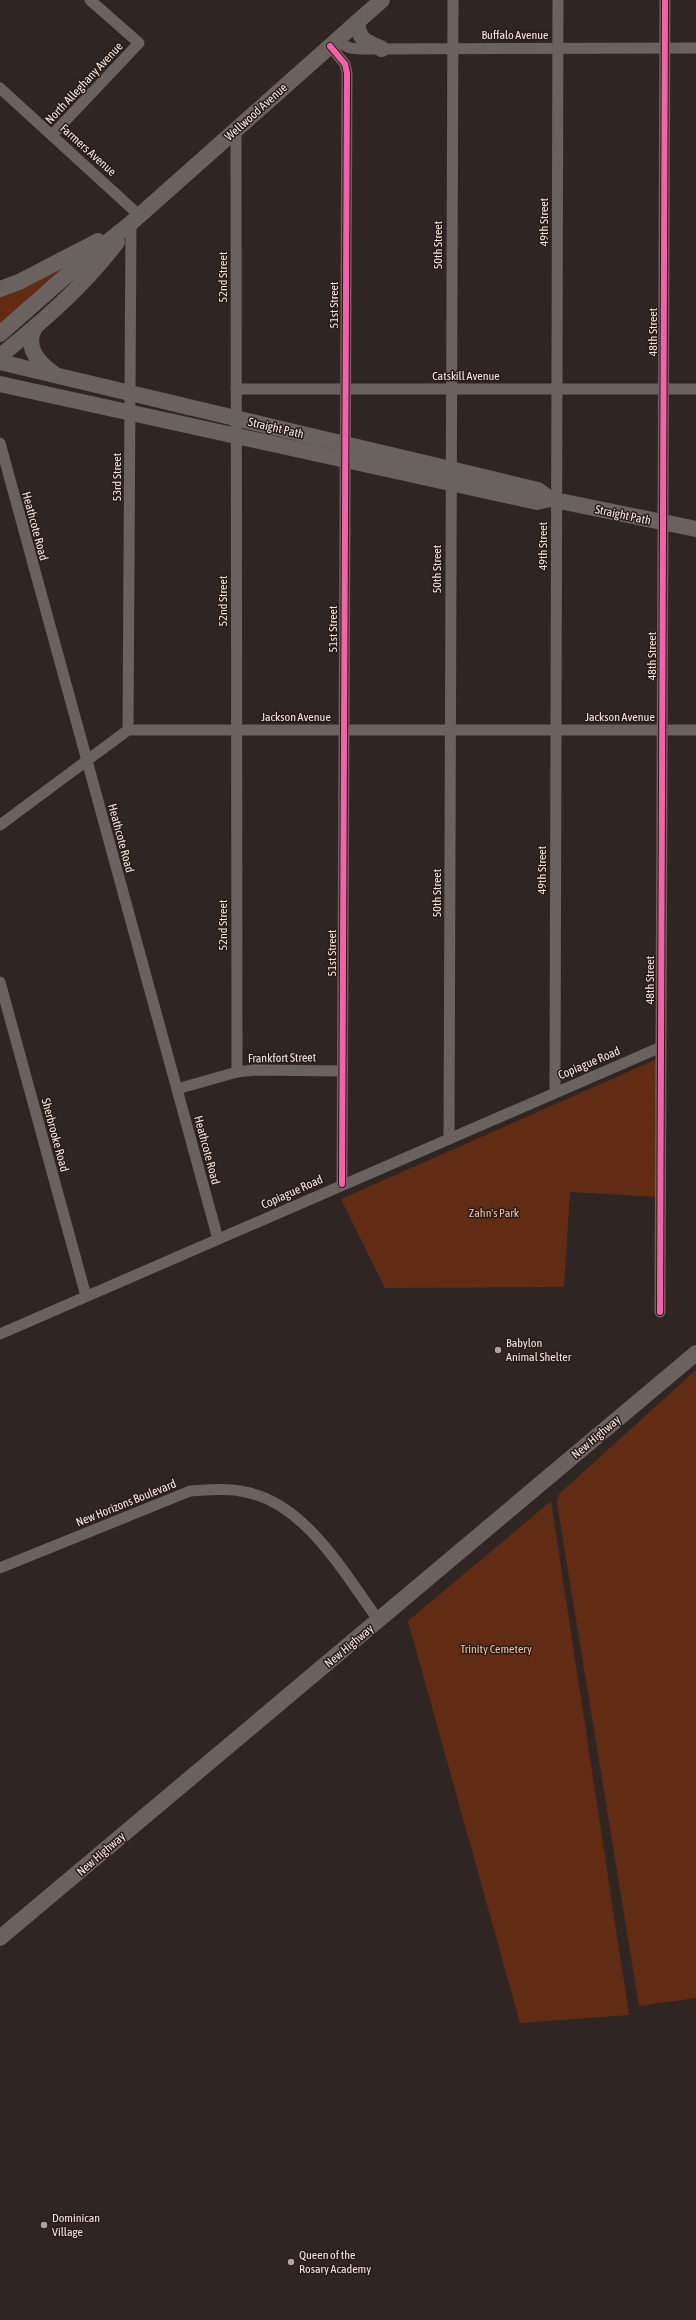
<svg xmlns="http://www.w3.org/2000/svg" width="696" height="2320" font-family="'Asap Condensed',sans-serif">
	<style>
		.green { fill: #622c14 }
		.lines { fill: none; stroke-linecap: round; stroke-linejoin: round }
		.minor { stroke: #69625e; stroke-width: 11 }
		.secondary { stroke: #69625e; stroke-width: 16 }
		.cycleway-casing { stroke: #291b15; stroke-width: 8 }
		.cycleway { stroke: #f560ab; stroke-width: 6 }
		.poi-dot { fill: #aea3a0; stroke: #291b15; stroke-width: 1.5 }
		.labels { text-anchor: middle; stroke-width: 3; stroke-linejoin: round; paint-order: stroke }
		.street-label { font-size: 12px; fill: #f2e7e3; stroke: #291b15 }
		.park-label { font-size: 12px; fill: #f0c0ad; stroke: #291b15 }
		.poi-label { font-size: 12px; fill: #f2e7e3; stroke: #291b15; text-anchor: start }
	</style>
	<rect width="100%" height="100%" fill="#2f2623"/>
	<g class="green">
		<polygon points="87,252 0,328 0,292"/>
		<polygon points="657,1059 658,1197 570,1192 564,1287 385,1288 341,1199"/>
		<polygon points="696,1370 696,1998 639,2006 557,1503 559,1494"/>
		<polygon points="551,1501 629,2015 520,2023 408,1621"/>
	</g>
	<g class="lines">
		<g class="minor">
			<polyline points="335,41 350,48 360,49 696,48"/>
			<polyline points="330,46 345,64 347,73 342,1184"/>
			<polyline points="0,88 140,216"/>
			<polyline points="236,130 237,1072"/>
			<polyline points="52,135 139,43 90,0"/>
			<polyline points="236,389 696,389"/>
			<polyline points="0,443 218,1239"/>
			<polyline points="128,730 131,223"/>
			<polyline points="0,825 128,730 696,730"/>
			<polyline points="0,982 86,1296"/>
			<polyline points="177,1089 237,1072 255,1070 342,1071"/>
			<polyline points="555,1092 558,0"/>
			<polyline points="449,1139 453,0"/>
			<polyline points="660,1312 665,0"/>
			<polyline points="0,1334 661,1047"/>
			<path d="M 0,1568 L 190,1491 C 209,1490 227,1488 245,1492 C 306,1503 345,1575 379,1621"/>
		</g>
		<g class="secondary">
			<path d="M 357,22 C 359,41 366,41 382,49"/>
			<polyline points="0,289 19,282 98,241"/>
			<path d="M 35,327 C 24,347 38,362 53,373"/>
			<polyline points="0,334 68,274 131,223 382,0"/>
			<path d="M 0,356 C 42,322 84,286 117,242"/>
			<polyline points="0,362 538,490 550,499 696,529"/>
			<polyline points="0,384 537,502 550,499"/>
			<polyline points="0,1938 696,1353"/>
		</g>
		<defs>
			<g id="cycleway">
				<polyline points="330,46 345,64 347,73 342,1184"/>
				<polyline points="660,1312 665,0"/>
			</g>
		</defs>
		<use href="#cycleway" class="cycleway-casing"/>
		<use href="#cycleway" class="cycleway"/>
	</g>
	<g class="poi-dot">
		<circle cx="498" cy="1350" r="4"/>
		<circle cx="44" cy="2225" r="4"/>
		<circle cx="291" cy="2262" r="4"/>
	</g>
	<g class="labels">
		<g class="street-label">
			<text x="515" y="39">Buffalo Avenue</text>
			<text transform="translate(84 83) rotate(-47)" y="4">North Alleghany Avenue</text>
			<text transform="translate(256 112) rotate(-42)" y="4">Wellwood Avenue</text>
			<text transform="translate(88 150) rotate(42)" y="4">Farmers Avenue</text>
			<text transform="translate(544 222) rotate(-90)" y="4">49th Street</text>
			<text transform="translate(438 245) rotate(-90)" y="4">50th Street</text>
			<text transform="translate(223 277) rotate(-90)" y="4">52nd Street</text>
			<text transform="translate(334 305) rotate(-90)" y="4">51st Street</text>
			<text transform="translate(653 332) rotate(-90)" y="4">48th Street</text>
			<text x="466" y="380">Catskill Avenue</text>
			<text transform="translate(276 428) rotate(13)" y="4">Straight Path</text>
			<text transform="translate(117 477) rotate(-90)" y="4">53rd Street</text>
			<text transform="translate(623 515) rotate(12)" y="4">Straight Path</text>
			<text transform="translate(35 526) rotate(75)" y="4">Heathcote Road</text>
			<text transform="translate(543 546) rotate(-90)" y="4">49th Street</text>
			<text transform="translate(437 569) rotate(-90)" y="4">50th Street</text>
			<text transform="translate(223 601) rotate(-90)" y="4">52nd Street</text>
			<text transform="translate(333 629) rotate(-90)" y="4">51st Street</text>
			<text transform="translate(652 656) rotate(-90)" y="4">48th Street</text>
			<text x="296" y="721">Jackson Avenue</text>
			<text x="620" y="721">Jackson Avenue</text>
			<text transform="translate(121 838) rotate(75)" y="4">Heathcote Road</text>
			<text transform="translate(542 870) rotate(-90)" y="4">49th Street</text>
			<text transform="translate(437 893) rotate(-90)" y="4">50th Street</text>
			<text transform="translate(223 925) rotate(-90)" y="4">52nd Street</text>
			<text transform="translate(332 953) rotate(-90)" y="4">51st Street</text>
			<text transform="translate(650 980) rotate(-90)" y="4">48th Street</text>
			<text transform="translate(282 1058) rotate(-1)" y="4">Frankfort Street</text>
			<text transform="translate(589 1063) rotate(-23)" y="4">Copiague Road</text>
			<text transform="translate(55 1135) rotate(75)" y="4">Sherbrooke Road</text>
			<text transform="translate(207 1150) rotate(75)" y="4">Heathcote Road</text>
			<text transform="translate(292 1192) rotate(-24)" y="4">Copiague Road</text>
			<text transform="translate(596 1437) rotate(-40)" y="4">New Highway</text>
			<text transform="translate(126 1503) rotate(-22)" y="4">New Horizons Boulevard</text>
			<text transform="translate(349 1646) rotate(-40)" y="4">New Highway</text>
			<text transform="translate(101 1854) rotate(-41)" y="4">New Highway</text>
		</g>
		<g class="park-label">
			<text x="494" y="1217">Zahn's Park</text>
			<text x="496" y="1653">Trinity Cemetery</text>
		</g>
		<g class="poi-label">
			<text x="506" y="1347">Babylon<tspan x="506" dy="14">Animal Shelter</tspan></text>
			<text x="52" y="2222">Dominican<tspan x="52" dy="14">Village</tspan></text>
			<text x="299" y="2259">Queen of the<tspan x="299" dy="14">Rosary Academy</tspan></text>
		</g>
	</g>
</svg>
